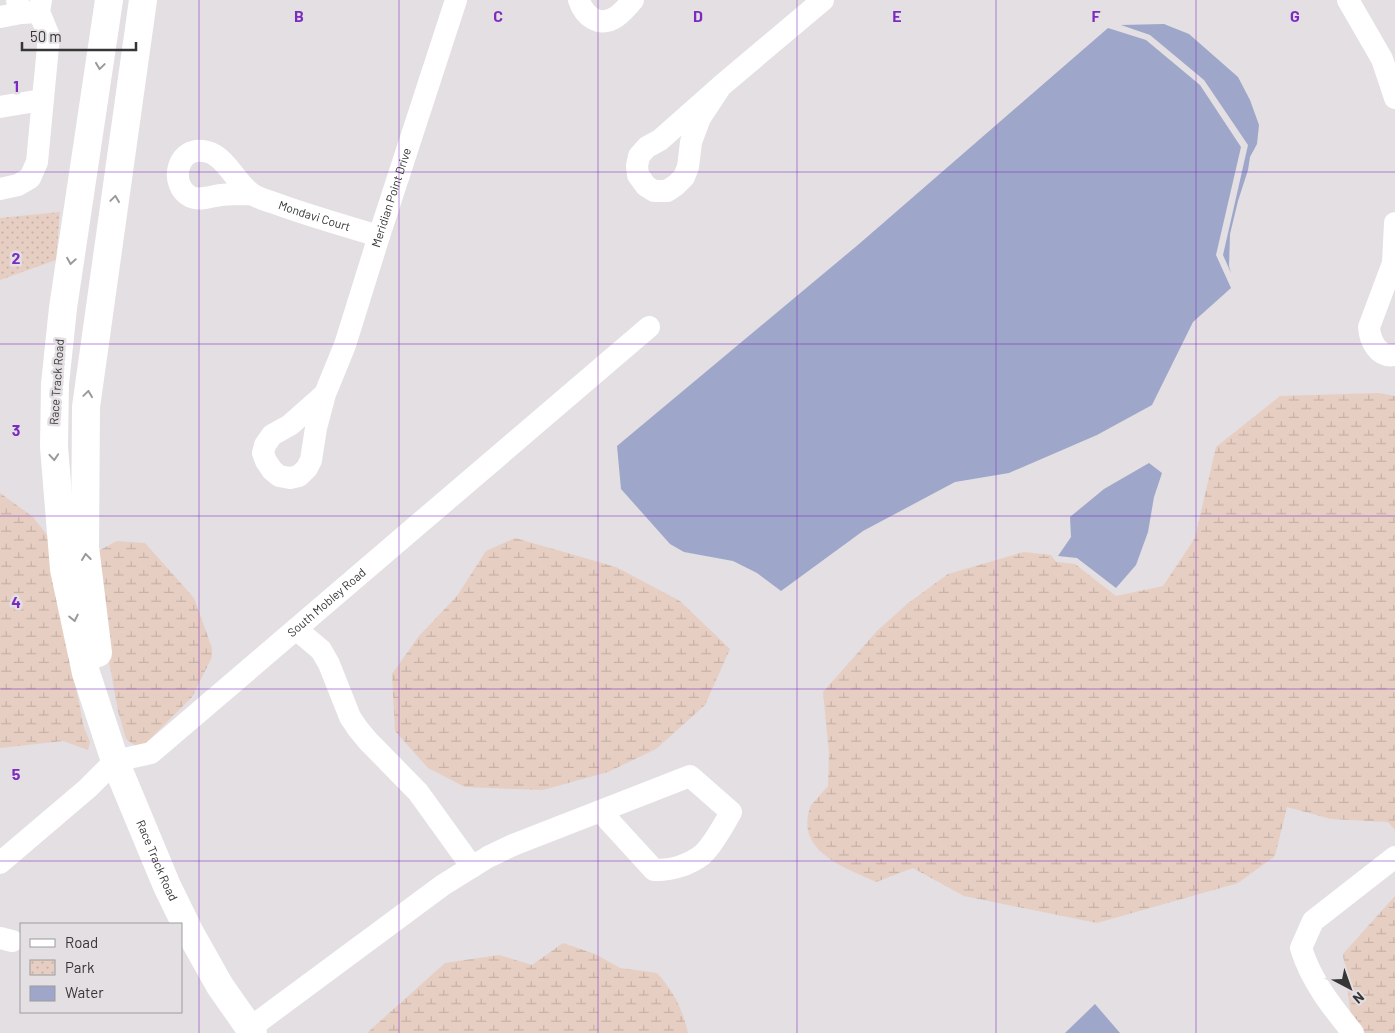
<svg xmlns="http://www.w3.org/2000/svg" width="1395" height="1033" font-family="Barlow,sans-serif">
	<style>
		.wetland { fill: url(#wetland-marsh) }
		.park { fill: url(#park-dots) }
		.water { fill: #9ea7ca }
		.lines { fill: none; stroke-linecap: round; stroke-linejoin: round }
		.minor { stroke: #fff; stroke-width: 22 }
		.major { stroke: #fff; stroke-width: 28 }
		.oneway { stroke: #9b9a9b }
		.grid { fill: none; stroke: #7b2cbf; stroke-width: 1; stroke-opacity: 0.55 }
		.labels { text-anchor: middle; stroke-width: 5; stroke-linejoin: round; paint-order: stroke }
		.street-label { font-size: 12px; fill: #373637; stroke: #e3dfe2 }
		.grid-label { font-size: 16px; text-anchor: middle; font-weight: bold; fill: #7b2cbf; stroke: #e3dfe2; stroke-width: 5; stroke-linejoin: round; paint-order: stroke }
	</style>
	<defs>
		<pattern id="wetland-marsh" width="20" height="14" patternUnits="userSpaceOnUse" patternTransform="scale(1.25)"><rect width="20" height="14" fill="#e6cec3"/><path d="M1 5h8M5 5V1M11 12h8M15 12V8" fill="none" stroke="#c6b2a8"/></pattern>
		<pattern id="park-dots" width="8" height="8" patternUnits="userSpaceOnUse" patternTransform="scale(1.25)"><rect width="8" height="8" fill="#e6cec3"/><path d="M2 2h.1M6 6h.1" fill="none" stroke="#c6b2a8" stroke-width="1.8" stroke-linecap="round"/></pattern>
	</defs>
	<rect width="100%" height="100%" fill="#e3dfe2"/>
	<g class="wetland">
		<path d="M 1379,393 L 1395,396 L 1395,830 L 1388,822 L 1331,819 L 1287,807 L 1275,856 L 1238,883 L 1097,923 L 964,896 L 913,868 L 876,882 C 844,867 793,851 811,805 L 828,786 L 829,753 L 823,692 L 877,631 L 907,604 L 948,574 L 1024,552 L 1051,555 L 1056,562 L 1075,564 L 1116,596 L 1163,586 L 1195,538 L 1216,447 L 1280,396 Z"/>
		<polygon points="0,493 33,517 50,539 57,593 84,728 90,742 88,750 63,741 0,748"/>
		<polygon points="515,538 616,567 680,601 730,649 705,705 656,749 608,772 543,790 465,787 428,768 395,731 392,674 419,636 457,596 486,551"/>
		<polygon points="117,541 145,543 194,598 212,648 212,657 192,697 143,746 137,747 126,739 118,711 103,628 98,551"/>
		<polygon points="1395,896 1395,1033 1363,1033 1351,1017 1343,954"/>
		<path d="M 563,943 L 595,954 L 620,968 L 657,973 C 674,992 682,1008 688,1033 L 367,1033 L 445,963 L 499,955 L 532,965 Z"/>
	</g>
	<polygon class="park" points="60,212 56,260 0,280 0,218"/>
	<g class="water">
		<polygon points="1164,24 1189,34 1238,77 1250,100 1259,125 1257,144 1250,157 1248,170 1238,201 1230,234 1229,266 1231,273 1223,255 1248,145 1204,80 1150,35 1121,25"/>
		<polygon points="1108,28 1146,40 1200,85 1241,147 1216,255 1231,288 1193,322 1152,405 1097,435 1009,473 955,482 863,531 781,591 757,573 733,561 684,552 670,544 621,489 617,446 859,244"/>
		<polygon points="1149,463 1162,473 1154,497 1148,532 1136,565 1116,588 1077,558 1058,556 1071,537 1070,517 1104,489"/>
		<polygon points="1095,1004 1120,1033 1065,1033"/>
	</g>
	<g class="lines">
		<g class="minor">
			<polyline points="17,0 21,13 39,12"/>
			<path d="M 579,0 C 584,16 599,28 616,17 C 622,13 628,6 633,0"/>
			<polyline points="1348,0 1382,59 1395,98"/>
			<polyline points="0,17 21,13"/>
			<polyline points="721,86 700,118 691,142 688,167 684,177 676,185 667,191 654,191 646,186 638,175 637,166 639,156 647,147 660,140 721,86 823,0"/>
			<polyline points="0,107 42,100"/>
			<polyline points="0,189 18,185 30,178 37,162 49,36 39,12 41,0"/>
			<path id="s1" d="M 252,194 C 242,194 231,194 221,195 C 212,196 200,201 191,197 C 168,186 176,143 208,152 C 226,157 237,184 252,194 C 259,199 269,201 277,204 C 310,216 345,226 379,236"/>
			<path d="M 1395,223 L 1393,263 L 1369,327 C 1370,341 1378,358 1395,355"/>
			<path id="s2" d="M 325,394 L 290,425 L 272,435 L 265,445 L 263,453 L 266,461 L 272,470 L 279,476 L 290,478 L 299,476 L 307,468 L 311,460 L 316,428 L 325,394 L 345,345 L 379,236 L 456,0"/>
			<polyline points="296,629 321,650 329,664 350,717 358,729 368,741 418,792 472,867"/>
			<path id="s3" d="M 0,863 L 88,788 L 115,761 L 151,753 L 649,327"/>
			<polyline points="0,938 12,941"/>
			<path d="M 250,1028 L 443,885 L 488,857 L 513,845 L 690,776 L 731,812 C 725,823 711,847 702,855 C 689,865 670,871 654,870 L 600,811"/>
			<path d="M 1353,1033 C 1332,1007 1311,981 1301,948 L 1313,921 L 1395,857"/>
		</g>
		<g class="major">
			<path id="s4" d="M 109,0 L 63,308 L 55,384 L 54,447 L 64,569 L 86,673 L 115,761 L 167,886 L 188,929 L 220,986 L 253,1033"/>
			<polyline points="98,653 85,547 86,407 143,0"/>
		</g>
	</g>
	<defs><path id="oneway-chevron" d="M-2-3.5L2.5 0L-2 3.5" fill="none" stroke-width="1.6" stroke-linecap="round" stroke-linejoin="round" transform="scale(1.25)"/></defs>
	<g class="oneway">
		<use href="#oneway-chevron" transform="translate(100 66) rotate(98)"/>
		<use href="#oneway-chevron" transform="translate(115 199) rotate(-82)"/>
		<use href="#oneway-chevron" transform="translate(71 261) rotate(99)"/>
		<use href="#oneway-chevron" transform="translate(88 394) rotate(-82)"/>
		<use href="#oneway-chevron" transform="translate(54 457) rotate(86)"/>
		<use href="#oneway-chevron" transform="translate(86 557) rotate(-97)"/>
		<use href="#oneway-chevron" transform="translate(74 618) rotate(78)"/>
	</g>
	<path class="grid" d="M 199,0 L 199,1033M 399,0 L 399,1033M 598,0 L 598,1033M 797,0 L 797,1033M 996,0 L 996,1033M 1196,0 L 1196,1033M 0,172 L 1395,172M 0,344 L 1395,344M 0,516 L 1395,516M 0,689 L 1395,689M 0,861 L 1395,861"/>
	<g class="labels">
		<g class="street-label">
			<text dy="4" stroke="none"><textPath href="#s2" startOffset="432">Meridian Point Drive</textPath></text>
			<text dy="4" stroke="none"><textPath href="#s1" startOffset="261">Mondavi Court</textPath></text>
			<text transform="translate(57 382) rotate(-86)" y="4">Race Track Road</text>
			<text dy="4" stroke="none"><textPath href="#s3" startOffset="422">South Mobley Road</textPath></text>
			<text dy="4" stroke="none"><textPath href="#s4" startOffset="880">Race Track Road</textPath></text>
		</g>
	</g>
	<g class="grid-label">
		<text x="299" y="22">B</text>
		<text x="498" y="22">C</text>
		<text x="698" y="22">D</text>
		<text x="897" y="22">E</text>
		<text x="1096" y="22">F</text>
		<text x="1295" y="22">G</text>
		<text x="16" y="92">1</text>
		<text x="16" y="264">2</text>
		<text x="16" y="436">3</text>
		<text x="16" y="608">4</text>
		<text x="16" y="780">5</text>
	</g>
	<rect x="20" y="923" width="162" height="90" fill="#e3dfe2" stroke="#9e9b9e"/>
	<rect x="30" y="939" width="25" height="8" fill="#ffffff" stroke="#9e9b9e"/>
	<text x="65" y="948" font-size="15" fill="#373637">Road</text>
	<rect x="30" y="960" width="25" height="15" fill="url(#park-dots)" stroke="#9e9b9e"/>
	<text x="65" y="973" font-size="15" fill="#373637">Park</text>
	<rect x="30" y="986" width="25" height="15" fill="#9ea7ca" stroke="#9e9b9e"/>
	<text x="65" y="998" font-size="15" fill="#373637">Water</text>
	<g transform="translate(1350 988) rotate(139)" stroke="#e3dfe2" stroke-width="4" paint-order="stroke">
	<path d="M0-4L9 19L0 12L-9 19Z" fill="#373637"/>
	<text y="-8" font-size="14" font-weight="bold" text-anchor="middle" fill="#373637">N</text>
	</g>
	<path d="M22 42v8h114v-8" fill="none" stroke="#373637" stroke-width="2.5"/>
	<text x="30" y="42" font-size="15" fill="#373637" stroke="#e3dfe2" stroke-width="4" paint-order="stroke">50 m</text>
</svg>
